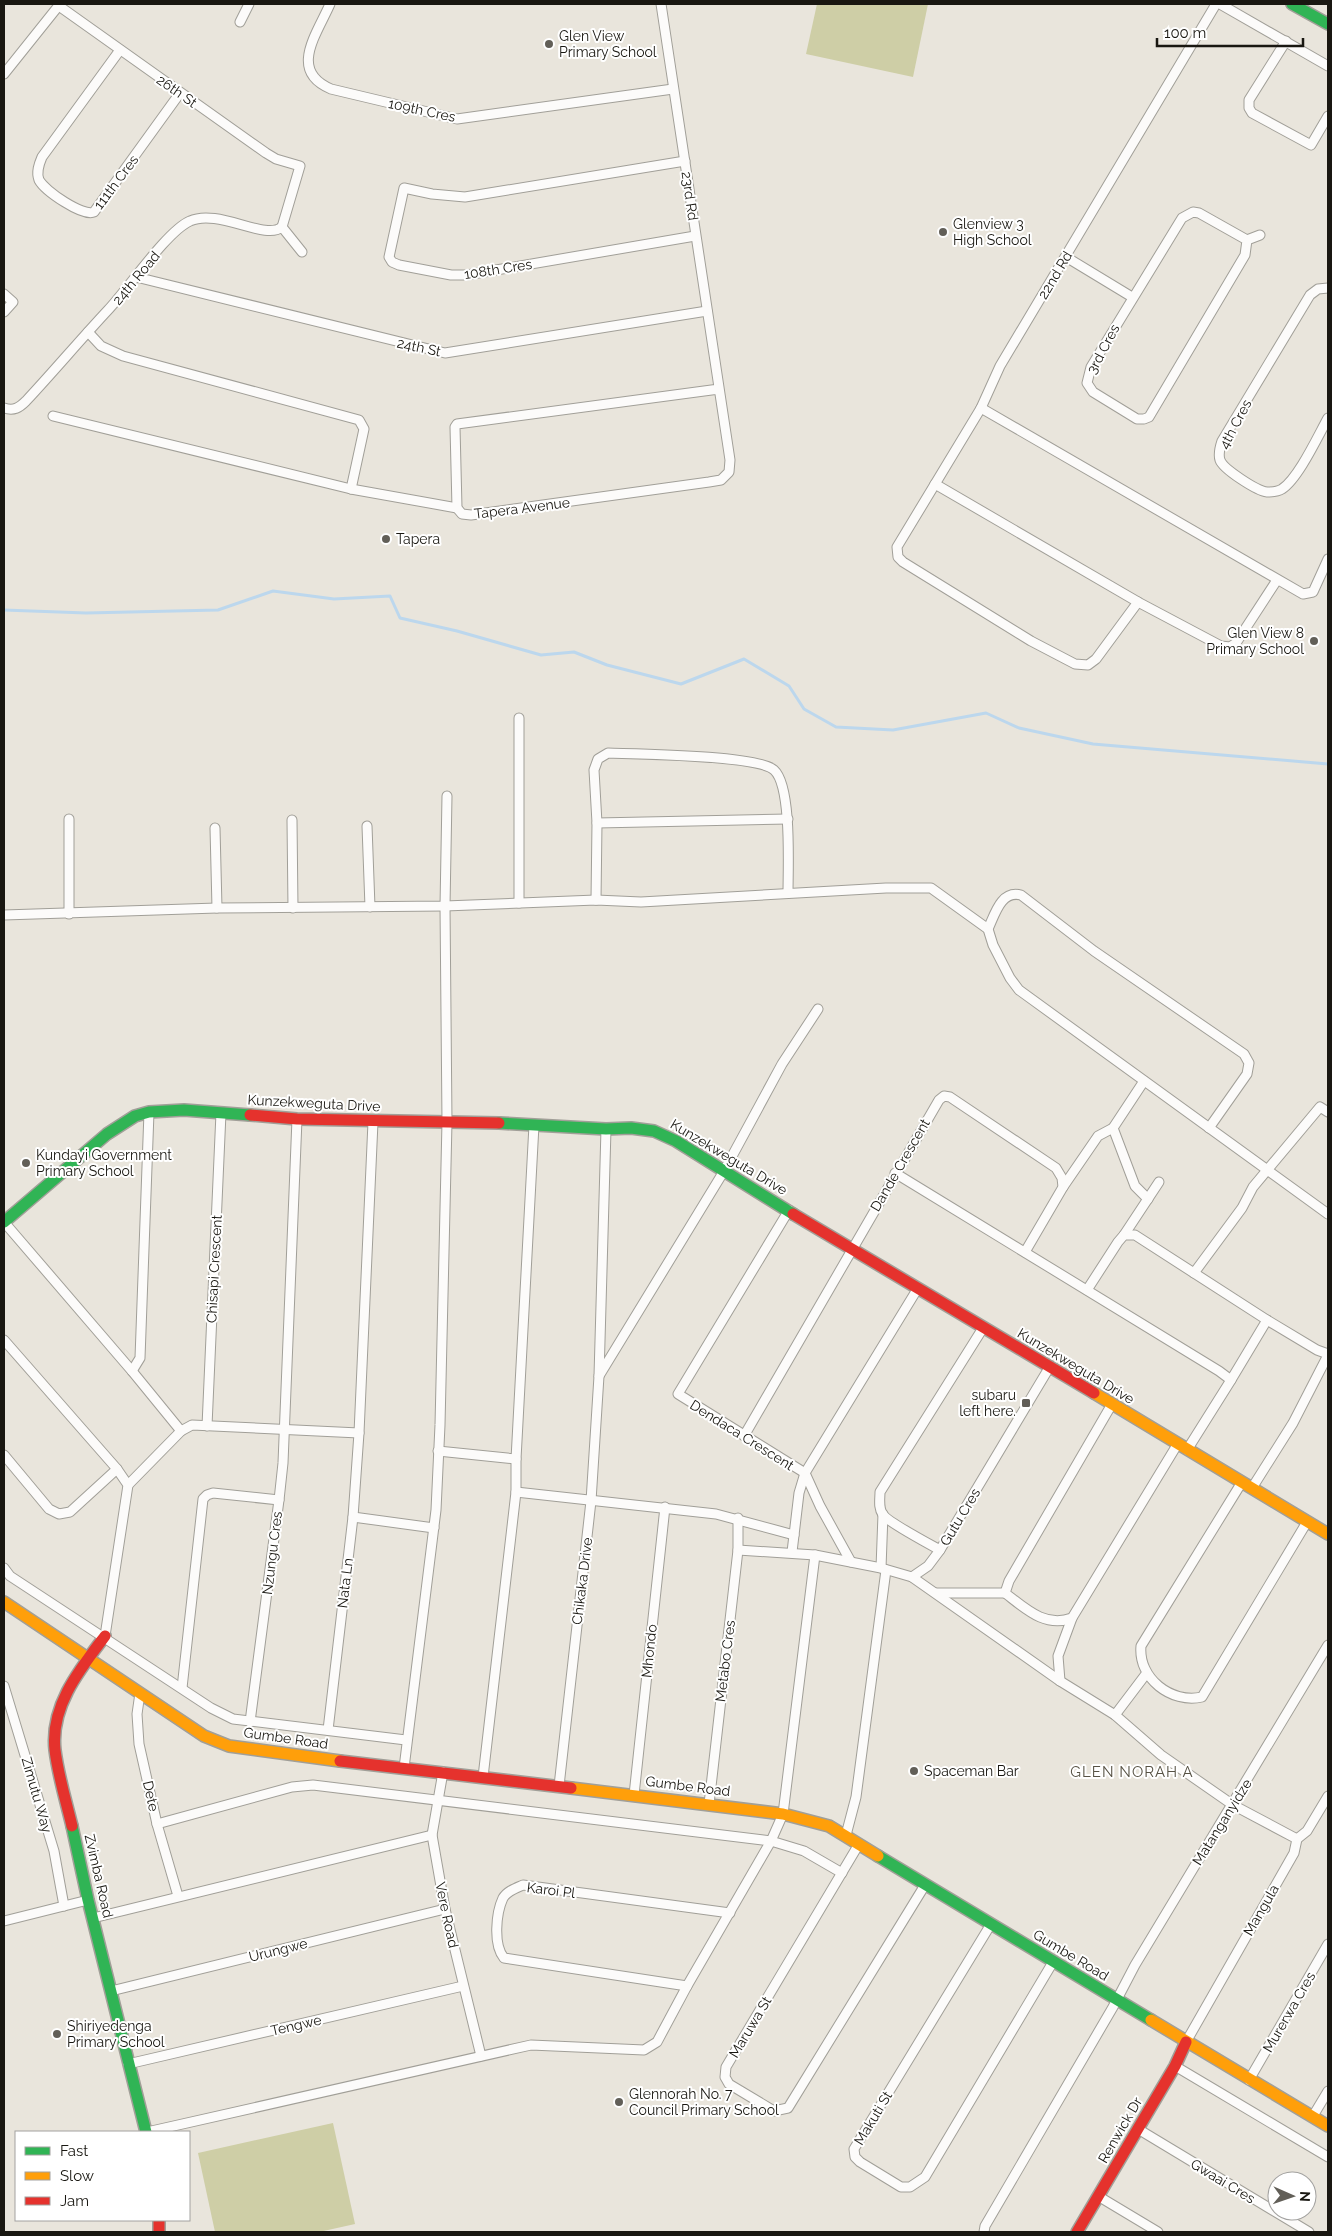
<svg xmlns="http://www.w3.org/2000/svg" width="1332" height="2236" font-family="Raleway,sans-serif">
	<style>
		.green { fill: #cecea6 }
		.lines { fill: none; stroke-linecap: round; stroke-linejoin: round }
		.stream { stroke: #bcd7ed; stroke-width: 3 }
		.street-casing { stroke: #a19f98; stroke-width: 11 }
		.fast-casing { stroke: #a19f98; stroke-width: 14 }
		.slow-casing { stroke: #a19f98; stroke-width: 14 }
		.jam-casing { stroke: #a19f98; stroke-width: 14 }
		.street { stroke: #fcfbfa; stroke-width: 9 }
		.fast { stroke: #30b455; stroke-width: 11 }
		.slow { stroke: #ff9f0a; stroke-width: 11 }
		.jam { stroke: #e5322d; stroke-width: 11 }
		.poi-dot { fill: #625f58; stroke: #fff; stroke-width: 2 }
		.labels { text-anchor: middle; stroke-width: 4; stroke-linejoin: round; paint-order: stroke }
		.poi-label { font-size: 14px; fill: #191711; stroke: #fff; text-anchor: start }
		.street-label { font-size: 14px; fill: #191711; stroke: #fff }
		.neighbourhood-label { font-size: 15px; letter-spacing: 1px; fill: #575244; stroke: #fff }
	</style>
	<rect width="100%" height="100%" fill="#e9e5dc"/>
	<g class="green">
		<polygon points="817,4 928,4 913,77 806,54"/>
		<polygon points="333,2123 355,2224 319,2232 215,2232 198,2153"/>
	</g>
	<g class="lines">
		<polyline class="stream" points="4,610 86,613 218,610 273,591 334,599 390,596 400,618 457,631 541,655 574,652 607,665 681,684 744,659 789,686 804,709 836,727 893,730 986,713 1019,728 1093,744 1328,764"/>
		<defs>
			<g id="street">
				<path d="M 330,4 C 317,34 288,71 331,89 L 457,119 L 673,89"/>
				<polyline points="661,4 730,460 729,472 721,480 709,482 471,515 462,514 457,508 455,427 457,424 719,389"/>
				<polyline points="1220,4 1328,66"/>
				<polyline points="59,6 266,153 276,159 300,166 282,227"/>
				<polyline points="240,22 249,4"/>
				<polyline points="1286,41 1249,100 1249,108 1252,113 1311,145 1328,116"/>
				<path d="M 120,50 L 42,157 C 39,164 36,172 39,180 C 45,191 83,217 94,212 L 180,93"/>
				<polyline points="4,74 60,4"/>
				<polyline points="685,161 465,197 432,194 404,188 389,257 392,262 399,265 451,275 467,275 695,236"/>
				<polyline points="282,227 302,252"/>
				<polyline points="1247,240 1199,213 1193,212 1182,218 1091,367 1087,383 1093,392 1137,419 1144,419 1149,417 1245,255 1247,240 1260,235"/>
				<polyline points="1066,257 1132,297"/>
				<polyline points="136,277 445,353 707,311"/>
				<path d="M 1328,288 L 1318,289 L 1310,295 L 1222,441 C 1220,447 1218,454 1220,460 C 1223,469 1257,491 1267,492 C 1271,492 1279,491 1282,489 C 1298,479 1318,436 1328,418"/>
				<polyline points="4,294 13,302 4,312"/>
				<polyline points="88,332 101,346 123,356 359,420 364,429 351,489"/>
				<path d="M 4,408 C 14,411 19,408 26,401 C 54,371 80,340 108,310 C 128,289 167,231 190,221 C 218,208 265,241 282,227"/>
				<polyline points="981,408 1303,594 1313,592 1328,559"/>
				<polyline points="53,416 351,489 457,508"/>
				<polyline points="935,484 1138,602 1221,646 1230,647 1236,643 1277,580"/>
				<polyline points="1138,602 1096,659 1088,665 1075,664 1031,641 903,562 898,557 897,547 981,408 1000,366 1216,4"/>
				<polyline points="292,820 293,908"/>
				<polyline points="597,823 788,819"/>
				<polyline points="367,826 370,907"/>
				<polyline points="215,828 217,908"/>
				<path d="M 596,900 L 597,823 L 594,770 L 598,759 L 608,753 C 635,754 758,755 774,770 C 792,786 788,868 788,893"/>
				<polyline points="519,903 519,718"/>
				<polyline points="69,914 69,819"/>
				<polyline points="4,915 217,908 445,906 596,900 641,902 886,888 931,888 988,929 993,945 1010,978 1019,990 1328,1214"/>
				<path d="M 988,929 C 995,914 1001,890 1021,895 L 1094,951 L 1244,1054 L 1249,1063 L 1247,1074 L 1209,1128"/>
				<polyline points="1113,1128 1135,1186 1148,1199"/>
				<polyline points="895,1173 1219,1371 1231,1380 1187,1450"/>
				<polyline points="1063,1187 1098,1136 1113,1128 1144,1081"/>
				<polyline points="789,1210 678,1394 805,1473"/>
				<polyline points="4,1222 132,1371 181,1431"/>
				<polyline points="1124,1235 1159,1182"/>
				<polyline points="1194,1273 1242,1208 1253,1187 1320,1107 1328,1112"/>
				<polyline points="1087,1290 1118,1242 1124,1235 1135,1235 1267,1320 1317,1350 1328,1354"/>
				<path d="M 983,1328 L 880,1492 C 880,1499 878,1508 883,1515 C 890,1523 929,1544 940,1550 L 1049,1368"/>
				<polyline points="4,1340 117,1469 128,1485 105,1636"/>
				<polyline points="132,1371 140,1358 149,1112"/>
				<polyline points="599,1376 724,1171 782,1064 818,1009"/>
				<polyline points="1231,1380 1267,1320"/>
				<path d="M 1112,1404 L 1009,1581 L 1005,1593 C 1026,1609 1045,1628 1072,1618 L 1177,1445"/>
				<polyline points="207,1426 221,1113"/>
				<polyline points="744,1436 939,1100 944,1096 950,1097 1056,1168 1062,1178 1063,1187 1025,1252"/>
				<polyline points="438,1451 516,1459"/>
				<polyline points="4,1455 49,1509 59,1514 70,1512 117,1469"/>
				<polyline points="805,1473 820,1506 851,1562"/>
				<path d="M 1242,1482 L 1141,1646 C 1138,1678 1171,1704 1202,1697 L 1307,1522"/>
				<polyline points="128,1485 181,1431 192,1425 359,1433"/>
				<polyline points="1252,1488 1293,1423 1328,1355"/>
				<polyline points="516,1492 716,1514 794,1535"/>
				<polyline points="279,1500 283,1463 297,1119"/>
				<polyline points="353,1517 434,1528"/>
				<polyline points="738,1550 815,1555 881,1568 912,1577 1060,1681 1115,1715 1161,1755 1233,1805 1297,1839 1294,1853 1186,2042"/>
				<polyline points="792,1552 799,1493 805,1473 918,1288"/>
				<polyline points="4,1568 10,1576 211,1708 233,1719 406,1740"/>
				<polyline points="881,1568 883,1514"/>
				<polyline points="912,1577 928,1566 940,1550"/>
				<polyline points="936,1593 1005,1593"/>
				<polyline points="1060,1681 1058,1656 1072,1618"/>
				<polyline points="4,1686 54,1851 64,1906"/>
				<polyline points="182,1688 203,1499 207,1495 213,1493 279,1500 250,1722"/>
				<polyline points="140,1693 137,1714 139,1744 157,1824 178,1896"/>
				<polyline points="1115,1715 1146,1674"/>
				<polyline points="328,1730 353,1517 359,1433 373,1122"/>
				<polyline points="404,1768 436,1510 440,1425 447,1122 445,906 447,796"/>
				<polyline points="443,1772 432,1835 445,1909 481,2056"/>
				<polyline points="483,1777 516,1492 516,1459 534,1125"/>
				<polyline points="559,1786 591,1501 599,1376 606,1129"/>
				<polyline points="634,1795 665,1507"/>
				<polyline points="709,1804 738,1550 738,1518"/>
				<polyline points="157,1824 292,1787 313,1785 771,1841 804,1851 842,1873"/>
				<polyline points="846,1835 856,1797 886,1570"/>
				<polyline points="1297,1839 1307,1831 1328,1796"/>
				<polyline points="859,1844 726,2067 725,2077 729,2084 774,2111 788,2108 925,1885"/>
				<polyline points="93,1918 432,1835"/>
				<polyline points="4,1921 88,1900"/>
				<polyline points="991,1924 854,2149 855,2157 860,2162 901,2187 910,2187 925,2177 1053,1962"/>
				<path d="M 687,1986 L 504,1958 C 493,1945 496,1913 503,1898 C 507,1891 516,1888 523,1885 L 730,1913"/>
				<polyline points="111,1991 445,1909"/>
				<polyline points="128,2064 463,1986"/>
				<polyline points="1175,2066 1328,2157"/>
				<polyline points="1249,2080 1328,1944"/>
				<polyline points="1313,2116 1328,2091"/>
				<polyline points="1138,2129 1309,2232"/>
				<polyline points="147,2132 531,2045 644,2050 657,2042 687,1986 771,1841 783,1814 815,1555"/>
				<polyline points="1098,2196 1158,2232"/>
				<polyline points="984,2232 985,2226 1113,2007 1135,1965 1328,1645"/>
			</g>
			<g id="fast">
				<polyline points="1292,4 1328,24"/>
				<polyline points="499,1123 606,1129 631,1128 654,1131 676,1141 793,1214"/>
				<polyline points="4,1222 107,1134 135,1116 149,1112 184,1110 250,1115"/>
				<polyline points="72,1826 88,1900 146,2132"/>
				<polyline points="878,1856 1151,2020"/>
			</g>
			<g id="slow">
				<polyline points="1094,1393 1328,1534"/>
				<polyline points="4,1602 204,1736 229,1746 340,1761"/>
				<polyline points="571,1788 783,1814 829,1826 878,1856"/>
				<polyline points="1151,2020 1328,2126"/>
			</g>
			<g id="jam">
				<polyline points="250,1115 297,1119 499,1123"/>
				<polyline points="793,1214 1094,1393"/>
				<polyline points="340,1761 571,1788"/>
				<path d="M 72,1826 C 66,1801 58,1775 55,1750 C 50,1706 80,1669 105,1636"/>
				<polyline points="159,2220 159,2232"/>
				<polyline points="1077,2232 1175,2066 1186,2042"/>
			</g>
		</defs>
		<use href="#street" class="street-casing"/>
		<use href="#fast" class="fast-casing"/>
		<use href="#slow" class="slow-casing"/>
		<use href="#jam" class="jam-casing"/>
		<use href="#street" class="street"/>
		<use href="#fast" class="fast"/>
		<use href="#slow" class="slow"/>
		<use href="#jam" class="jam"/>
	</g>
	<g class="poi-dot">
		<circle cx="549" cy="44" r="5"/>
		<circle cx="943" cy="232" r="5"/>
		<circle cx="386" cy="539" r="5"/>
		<circle cx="1314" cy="641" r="5"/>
		<circle cx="26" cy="1163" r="5"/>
		<rect x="1021" y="1398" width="10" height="10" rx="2.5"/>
		<circle cx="914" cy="1771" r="5"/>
		<circle cx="57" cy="2034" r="5"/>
		<circle cx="619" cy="2102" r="5"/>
	</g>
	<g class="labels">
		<g class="poi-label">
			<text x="559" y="41">Glen View<tspan x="559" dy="16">Primary School</tspan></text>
			<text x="953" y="229">Glenview 3<tspan x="953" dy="16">High School</tspan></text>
			<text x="396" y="544">Tapera</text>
			<text x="1304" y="638" text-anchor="end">Glen View 8<tspan x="1304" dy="16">Primary School</tspan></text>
			<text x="36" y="1160">Kundayi Government<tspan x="36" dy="16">Primary School</tspan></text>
			<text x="1016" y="1400" text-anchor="end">subaru<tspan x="1016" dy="16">left here.</tspan></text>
			<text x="924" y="1776">Spaceman Bar</text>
			<text x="67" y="2031">Shiriyedenga<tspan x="67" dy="16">Primary School</tspan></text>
			<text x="629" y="2099">Glennorah No. 7<tspan x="629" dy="16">Council Primary School</tspan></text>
		</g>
		<g class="street-label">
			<text transform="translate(177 91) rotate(35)" y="5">26th St</text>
			<text transform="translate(422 110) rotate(12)" y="5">109th Cres</text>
			<text transform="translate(116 182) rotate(-53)" y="5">111th Cres</text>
			<text transform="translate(690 196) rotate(82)" y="5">23rd Rd</text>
			<text transform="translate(498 269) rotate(-9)" y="5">108th Cres</text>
			<text transform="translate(1055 275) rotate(-59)" y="5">22nd Rd</text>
			<text transform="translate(136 278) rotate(-50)" y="5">24th Road</text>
			<text transform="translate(419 347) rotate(12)" y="5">24th St</text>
			<text transform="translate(1103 349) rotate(-62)" y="5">3rd Cres</text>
			<text transform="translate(1235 424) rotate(-62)" y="5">4th Cres</text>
			<text transform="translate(522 508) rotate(-7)" y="5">Tapera Avenue</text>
			<text transform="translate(314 1103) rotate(3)" y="5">Kunzekweguta Drive</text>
			<text transform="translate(729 1157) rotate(31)" y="5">Kunzekweguta Drive</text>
			<text transform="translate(900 1165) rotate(-60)" y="5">Dande Crescent</text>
			<text transform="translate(214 1269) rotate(-87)" y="5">Chisapi Crescent</text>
			<text transform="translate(1076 1366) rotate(31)" y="5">Kunzekweguta Drive</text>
			<text transform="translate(742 1435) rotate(32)" y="5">Dendaca Crescent</text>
			<text transform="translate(960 1517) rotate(-59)" y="5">Gutu Cres</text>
			<text transform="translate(272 1553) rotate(-83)" y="5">Nzungu Cres</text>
			<text transform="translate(582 1581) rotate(-83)" y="5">Chikaka Drive</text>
			<text transform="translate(345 1583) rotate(-83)" y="5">Nata Ln</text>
			<text transform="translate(649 1651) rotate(-84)" y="5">Mhondo</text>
			<text transform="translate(725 1661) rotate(-83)" y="5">Metabo Cres</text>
			<text transform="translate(286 1738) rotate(8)" y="5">Gumbe Road</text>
			<text transform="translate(688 1786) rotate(7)" y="5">Gumbe Road</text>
			<text transform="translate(37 1795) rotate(74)" y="5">Zimutu Way</text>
			<text transform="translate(151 1796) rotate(77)" y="5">Dete</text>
			<text transform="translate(1222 1822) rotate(-58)" y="5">Matanganyidze</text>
			<text transform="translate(99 1876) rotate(77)" y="5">Zvimba Road</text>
			<text transform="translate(551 1890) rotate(7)" y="5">Karoi Pl</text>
			<text transform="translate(1261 1910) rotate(-60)" y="5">Mangula</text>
			<text transform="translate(447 1915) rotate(78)" y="5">Vere Road</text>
			<text transform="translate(278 1950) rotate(-14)" y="5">Urungwe</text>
			<text transform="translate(1071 1955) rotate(31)" y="5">Gumbe Road</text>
			<text transform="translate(1289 2012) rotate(-60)" y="5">Murerwa Cres</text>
			<text transform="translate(296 2025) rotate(-13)" y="5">Tengwe</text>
			<text transform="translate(750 2027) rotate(-59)" y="5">Maruwa St</text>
			<text transform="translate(873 2118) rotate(-59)" y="5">Makuti St</text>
			<text transform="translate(1120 2130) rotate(-60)" y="5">Renwick Dr</text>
			<text transform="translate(1223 2181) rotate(31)" y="5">Gwaai Cres</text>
		</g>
		<g class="neighbourhood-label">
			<text x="1132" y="1777">GLEN NORAH A</text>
		</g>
	</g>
	<rect width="1332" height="2236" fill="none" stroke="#191711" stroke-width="10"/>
	<rect x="15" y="2131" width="175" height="90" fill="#ffffff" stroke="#a3a2a0"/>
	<rect x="25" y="2147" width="25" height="8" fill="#30b455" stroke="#a3a2a0"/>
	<text x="60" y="2156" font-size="15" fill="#191711">Fast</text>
	<rect x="25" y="2172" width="25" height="8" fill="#ff9f0a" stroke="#a3a2a0"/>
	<text x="60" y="2181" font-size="15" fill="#191711">Slow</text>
	<rect x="25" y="2197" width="25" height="8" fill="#e5322d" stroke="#a3a2a0"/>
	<text x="60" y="2206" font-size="15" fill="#191711">Jam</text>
	<g transform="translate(1292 2196) rotate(92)"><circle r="24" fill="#ffffff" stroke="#a3a2a0"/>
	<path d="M0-4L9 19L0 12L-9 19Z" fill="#625f58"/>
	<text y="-8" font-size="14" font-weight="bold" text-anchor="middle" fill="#191711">N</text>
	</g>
	<path d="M1157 38v8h146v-8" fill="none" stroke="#191711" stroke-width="2.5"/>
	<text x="1164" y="38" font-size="15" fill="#191711" stroke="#ffffff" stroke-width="4" paint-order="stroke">100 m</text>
</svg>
